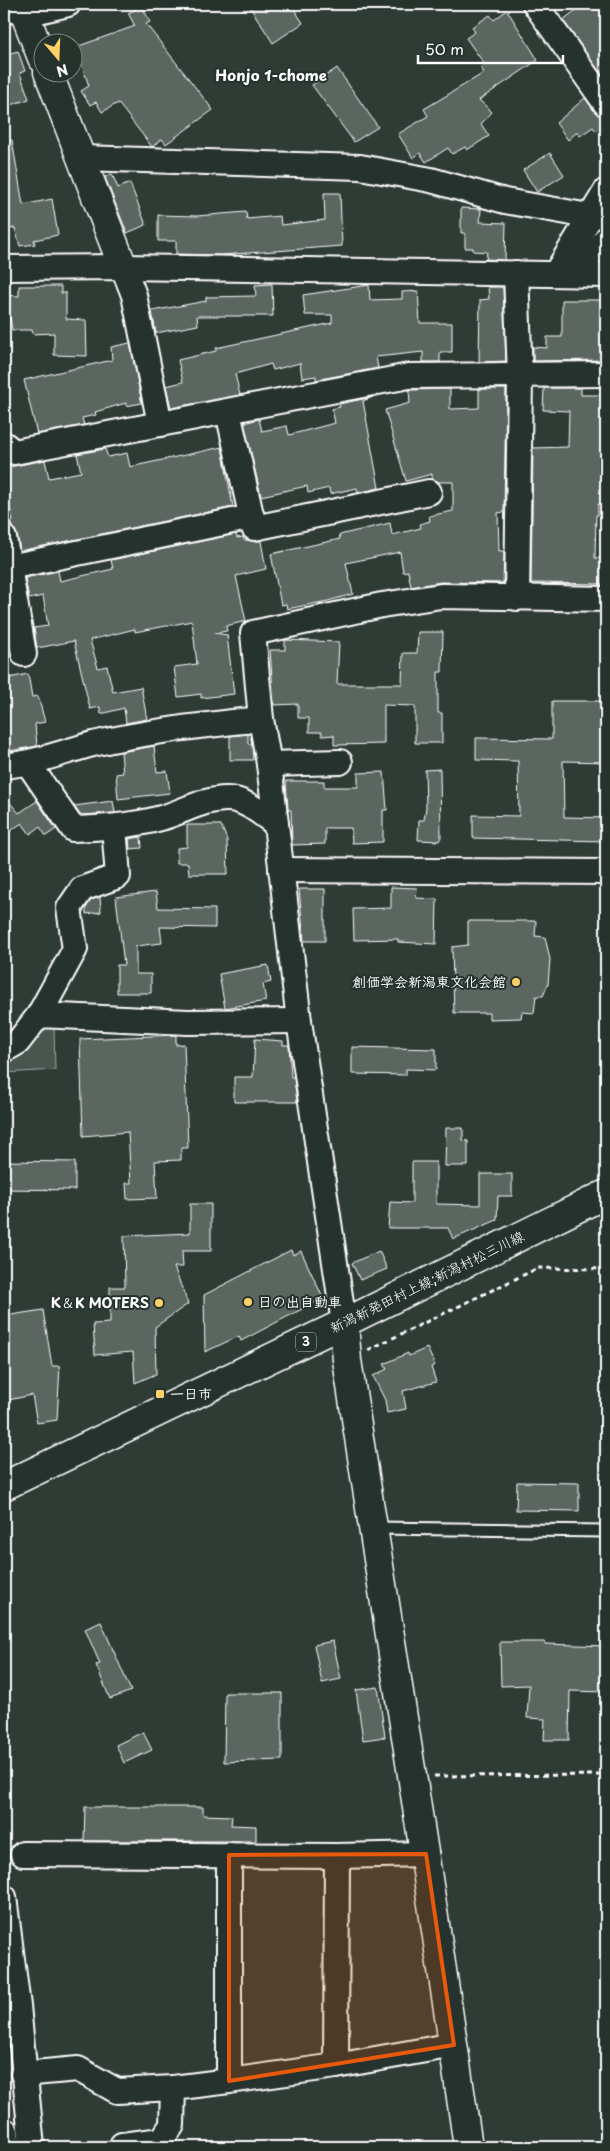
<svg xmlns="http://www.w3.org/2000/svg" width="610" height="2151" font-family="'Playpen Sans','Klee One',sans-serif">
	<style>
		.green { fill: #4a544f; stroke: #a4aaa7 }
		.building { fill: #5b6661; stroke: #fff }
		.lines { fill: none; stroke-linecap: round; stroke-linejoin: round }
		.lane-casing { stroke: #fff; stroke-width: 15 }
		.street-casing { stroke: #fff; stroke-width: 28 }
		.secondary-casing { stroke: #fff; stroke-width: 31 }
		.primary-casing { stroke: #fff; stroke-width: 31 }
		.path { stroke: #fff; stroke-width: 3; stroke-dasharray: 5 4; stroke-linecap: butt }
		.lane { stroke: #26332d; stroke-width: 11 }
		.street { stroke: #26332d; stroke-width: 24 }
		.secondary { stroke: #26332d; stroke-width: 28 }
		.primary { stroke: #26332d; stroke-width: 28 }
		.marked { fill: #e8590c; fill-opacity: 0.2; stroke: #e8590c; stroke-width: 4; stroke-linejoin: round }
		.poi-dot { fill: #ffd166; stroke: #26332d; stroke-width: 2 }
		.labels { text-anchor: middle; stroke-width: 4; stroke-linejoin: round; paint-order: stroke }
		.shield { fill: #26332d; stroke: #bec2c0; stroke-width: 1 }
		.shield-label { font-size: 12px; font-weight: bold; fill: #fff }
		.poi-label { font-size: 14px; font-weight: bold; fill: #fff; stroke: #26332d; text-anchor: end }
		.street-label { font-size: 14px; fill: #fff; stroke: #26332d }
		.neighbourhood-label { font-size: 15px; font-weight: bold; fill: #fff; stroke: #26332d }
	</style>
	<rect width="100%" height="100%" fill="#2f3b35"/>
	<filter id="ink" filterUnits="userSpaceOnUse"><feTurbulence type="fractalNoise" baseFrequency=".02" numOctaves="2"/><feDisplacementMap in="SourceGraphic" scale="10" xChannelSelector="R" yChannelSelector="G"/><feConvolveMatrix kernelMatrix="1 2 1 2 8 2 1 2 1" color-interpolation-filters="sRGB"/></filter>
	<g filter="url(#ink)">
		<polygon class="green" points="42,1027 54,1027 55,1070 4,1073 4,1057"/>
		<g class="building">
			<polygon points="248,4 291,4 303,23 273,43"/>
			<polygon points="584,4 606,4 606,81 563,20"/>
			<polygon points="142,6 150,22 146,24 213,110 166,144 162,139 152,147 118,103 102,112 96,102 90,105 81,91 89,86 76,47 135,26 128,13"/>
			<polygon points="507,10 538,60 479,100 492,112 481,124 489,136 467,150 465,147 452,154 448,148 426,162 420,153 413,158 398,134 428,116 424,109 484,73 481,68 485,65 466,38 475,32 472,27 490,15 494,20"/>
			<polygon points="18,51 25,71 20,73 29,99 4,107 4,78 10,76 4,55"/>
			<polygon points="337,68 378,127 354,142 312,85"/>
			<polygon points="585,98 595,112 606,118 606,124 596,131 593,127 580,136 577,132 568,140 556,123"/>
			<polygon points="12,140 23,205 52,199 58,235 34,240 35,244 20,246 15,228 4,230 4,141"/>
			<polygon points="550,153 564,175 537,192 523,170"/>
			<polygon points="112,174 118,188 130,183 146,225 127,233 105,177"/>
			<polygon points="324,193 340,193 342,246 221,255 176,254 176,241 158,241 158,215 197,216 246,212 247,219 280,216 281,225 325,220"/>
			<polygon points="461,208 481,209 480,222 506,223 505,260 486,259 487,252 473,251 473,248 465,248 465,233 461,233"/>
			<polygon points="272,284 273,316 197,316 198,325 156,333 152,311 206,301 206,297 256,296 255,285"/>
			<polygon points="369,285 370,300 402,299 402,292 418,291 420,323 452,323 452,352 440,352 440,362 423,362 423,352 376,357 378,368 316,380 316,376 302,378 300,363 273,370 271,364 235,374 240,395 171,408 166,386 183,382 178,360 216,351 216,348 332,323 332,315 305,315 303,295"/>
			<polygon points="19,286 61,286 61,293 66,293 66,319 86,320 87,356 54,355 54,333 33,334 32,330 12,330 10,318 4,319 4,295 19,296"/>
			<polygon points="488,287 503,287 506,361 479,362 480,300 489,299"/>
			<polygon points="562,300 606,300 606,360 533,361 533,347 547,348 547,337 562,337"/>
			<polygon points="130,343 142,403 126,406 126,403 95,412 96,415 82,418 84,425 37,434 24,380 112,360 111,347"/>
			<polygon points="544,388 581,388 581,395 605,395 604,504 598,504 598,515 596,515 595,558 606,558 606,584 531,583 533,448 568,447 569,411 543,410"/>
			<polygon points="450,389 450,409 479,408 479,389 506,389 504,512 498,513 499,551 504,551 503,583 441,582 411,587 408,571 403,572 400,552 346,563 353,594 328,601 287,609 286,604 281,605 271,554 340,539 339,535 390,523 392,535 421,528 420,524 430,521 429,516 453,511 453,482 439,482 432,479 432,474 406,481 385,410 410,403 409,390"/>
			<polygon points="373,397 363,401 379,488 358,493 357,488 330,494 329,488 308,493 307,486 261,496 244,423 259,419 262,431 287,426 289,435 335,423 332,409 340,407 339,404"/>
			<polygon points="222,447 233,507 20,551 17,535 9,521 13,521 4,483 4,468 45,460 49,478 81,472 77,454 105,449 108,457 127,453 130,467"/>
			<polygon points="236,534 237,538 243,537 244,540 261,541 266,569 236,576 246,621 226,626 227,631 215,633 227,635 234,694 201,698 201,694 178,697 174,667 197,664 192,621 135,632 135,629 90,640 98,668 107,666 113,692 141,687 147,719 126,723 124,708 101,714 100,707 90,709 74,641 37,648 34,628 48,626 43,596 29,599 25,578 58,571 60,581 113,569 111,560"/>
			<polygon points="418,632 443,632 442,672 438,672 438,713 442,713 442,743 415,743 415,706 384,705 384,744 334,745 334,735 322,736 322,732 309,732 309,718 298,718 298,704 274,705 270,650 285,650 285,640 339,642 337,684 402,684 403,653 417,653"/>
			<polygon points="28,674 32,697 38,696 45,722 35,724 37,746 4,752 4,679"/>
			<polygon points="552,701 606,701 606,762 563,761 564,817 606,818 606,841 473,838 473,815 519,816 518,761 476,760 476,738 552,739"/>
			<polygon points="248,734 248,744 252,744 253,760 230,760 230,736"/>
			<polygon points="154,746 157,772 167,771 170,793 118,799 116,774 123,773 121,752"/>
			<polygon points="440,769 441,837 439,841 418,840 419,820 424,820 426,808 425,770"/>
			<polygon points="384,772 387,810 383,810 383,842 352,843 351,828 325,828 325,844 292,845 291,810 288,810 286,781 324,781 324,787 358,787 358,773"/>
			<polygon points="4,796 19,813 37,801 56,829 46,836 40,827 30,834 22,823 4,835"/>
			<polygon points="113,801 115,813 80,815 74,806"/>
			<polygon points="187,825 221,825 227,840 228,874 189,874 188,863 177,863 177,848 187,847"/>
			<polygon points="141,837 142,848 130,849 129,839"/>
			<polygon points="391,887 417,888 416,898 437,899 436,944 398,942 398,939 354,940 353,909 391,908"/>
			<polygon points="299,889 325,889 325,941 304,941"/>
			<polygon points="156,892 158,908 215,909 215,928 160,927 162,943 136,946 136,974 151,974 151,993 117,993 117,965 124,965 116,897"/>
			<polygon points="100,897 101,912 86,914 86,908 91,900"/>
			<polygon points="468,921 536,921 535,936 545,937 550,959 548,984 543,996 536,996 534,1013 522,1012 521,1018 489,1019 489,1013 454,1013 452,947 468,945"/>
			<polygon points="268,965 271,982 263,984 266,1001 225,1008 219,974"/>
			<polygon points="176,1035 176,1045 184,1044 188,1148 181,1148 181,1160 155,1161 157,1198 127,1199 126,1183 131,1183 128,1132 83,1136 80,1039"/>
			<polygon points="255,1039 283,1041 283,1045 289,1045 291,1077 294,1077 297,1102 234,1102 234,1077 253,1077"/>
			<polygon points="352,1047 436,1049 436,1070 406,1069 406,1075 352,1074"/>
			<polygon points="446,1128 463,1128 463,1140 468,1141 468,1166 445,1166"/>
			<polygon points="4,1161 75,1162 75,1190 4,1189"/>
			<polygon points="412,1162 436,1162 436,1204 480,1205 480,1174 512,1174 512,1196 498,1196 497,1220 453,1239 448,1228 388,1228 390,1202 412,1203"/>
			<polygon points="190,1204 211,1204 211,1251 182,1251 183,1267 174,1267 188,1304 155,1327 156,1374 135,1383 133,1352 95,1355 93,1324 110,1323 110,1287 125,1287 124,1236 190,1233"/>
			<polygon points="291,1250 293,1255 301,1251 323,1298 241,1341 239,1336 205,1352 204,1295"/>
			<polygon points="379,1251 387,1269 360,1280 352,1263"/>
			<polygon points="43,1310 52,1366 60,1366 57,1420 37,1423 32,1395 4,1401 4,1316"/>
			<polygon points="427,1348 435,1365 431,1367 436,1382 403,1391 406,1409 387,1413 385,1400 373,1376 387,1369 384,1364 408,1353 409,1356"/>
			<polygon points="517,1482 579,1483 579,1511 516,1510"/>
			<polygon points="101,1622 131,1691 110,1699 96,1665 100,1664 85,1629"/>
			<polygon points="333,1641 341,1679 322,1683 314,1645"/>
			<polygon points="500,1642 545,1642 545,1644 606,1646 606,1692 570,1691 569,1740 544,1740 545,1719 527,1718 529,1685 501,1686"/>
			<polygon points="378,1687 385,1737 363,1740 356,1690"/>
			<polygon points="225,1693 282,1693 282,1760 224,1762"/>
			<polygon points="143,1732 152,1750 124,1763 116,1745"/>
			<polygon points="85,1807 203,1807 203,1815 232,1816 231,1825 256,1826 256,1841 84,1841"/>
		</g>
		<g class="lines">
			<defs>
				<polyline id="lane" points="373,1528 606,1531"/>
				<g id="street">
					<polyline points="535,4 606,104"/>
					<polyline points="4,12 22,7"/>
					<polyline points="25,14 68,4"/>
					<polyline points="81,158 360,167 431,180 505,201 589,216"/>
					<polyline points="123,267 134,295 160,424 409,376 606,374"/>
					<polyline points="4,268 123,267 606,275"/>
					<polyline points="516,273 520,376 517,598"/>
					<polyline points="556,273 606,191"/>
					<polyline points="572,274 606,239"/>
					<polyline points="228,412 254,528 429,492"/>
					<polyline points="4,444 14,452 160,424"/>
					<polyline points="4,538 24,654"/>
					<polyline points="9,567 252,517"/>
					<path d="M 28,763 L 73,829 C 103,828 133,826 161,818 C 183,812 205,798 228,799 C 245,799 263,815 276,824"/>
					<polyline points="269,764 340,762"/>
					<path d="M 4,766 C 35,763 63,752 93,744 C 148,731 205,725 261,719"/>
					<polyline points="281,870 606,872"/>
					<polyline points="39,1015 75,949 69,908 82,889 118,876 114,827"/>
					<polyline points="4,1050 18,1042 39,1015 188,1022 299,1021"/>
					<polyline points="344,1323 299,1021 269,764 261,719 253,633 382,605 441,596 606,599"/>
					<polyline points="23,1854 337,1856 426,1854"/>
					<polyline points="229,1855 229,2081 336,2066 454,2045"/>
					<polyline points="4,1897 18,2006 32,2147"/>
					<polyline points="336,2066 337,1856"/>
					<polyline points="23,2074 78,2069 117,2091 173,2088"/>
					<polyline points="122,2145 162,2140 172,2125 173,2088 229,2081"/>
				</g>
				<g id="secondary">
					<polyline points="21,4 42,58"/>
					<polyline points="48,72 123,267"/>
					<path d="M 344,1323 L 347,1360 C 387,1622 431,1884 468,2147"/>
					<polyline points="4,2132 6,2147"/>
				</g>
				<polyline id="primary" points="4,1486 344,1323 606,1194"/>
			</defs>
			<use href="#lane" class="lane-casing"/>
			<use href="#street" class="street-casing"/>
			<use href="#secondary" class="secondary-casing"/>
			<use href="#primary" class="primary-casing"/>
			<g class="path">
				<polyline points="368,1350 538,1268 606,1269"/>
				<polyline points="434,1776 606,1775"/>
			</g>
			<use href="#lane" class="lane"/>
			<use href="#street" class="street"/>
			<use href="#secondary" class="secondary"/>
			<use href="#primary" class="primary"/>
		</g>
	</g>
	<path class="marked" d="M 426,1854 L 454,2045 L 229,2081 L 229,1855 Z"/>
	<g class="poi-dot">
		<circle cx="516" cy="982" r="5"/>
		<circle cx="248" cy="1302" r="5"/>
		<circle cx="159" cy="1303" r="5"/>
		<rect x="155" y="1389" width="10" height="10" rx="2.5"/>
	</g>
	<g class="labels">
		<rect class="shield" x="296" y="1332.5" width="20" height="19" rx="4"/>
		<g class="shield-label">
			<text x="306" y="1346">3</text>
		</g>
		<g class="poi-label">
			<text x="506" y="987">創価学会新潟東文化会館</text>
			<text x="258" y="1307" text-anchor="start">日の出自動車</text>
			<text x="149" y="1308">K＆K MOTERS</text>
			<text x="170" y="1399" text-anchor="start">一日市</text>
		</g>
		<g class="street-label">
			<text transform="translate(427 1282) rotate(-26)" y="5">新潟新発田村上線;新潟村松三川線</text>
		</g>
		<g class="neighbourhood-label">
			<text x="271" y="81">Honjo 1-chome</text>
		</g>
	</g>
	<rect width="610" height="2151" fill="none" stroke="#26332d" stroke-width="20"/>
	<rect x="10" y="10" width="590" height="2131" fill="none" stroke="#fff" stroke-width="2" filter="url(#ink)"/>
	<g transform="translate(58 58) rotate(161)"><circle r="24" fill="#26332d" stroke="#7d8581"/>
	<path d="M0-4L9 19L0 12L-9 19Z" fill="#ffd166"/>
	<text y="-8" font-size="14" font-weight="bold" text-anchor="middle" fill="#ffffff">N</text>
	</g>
	<path d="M418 55v8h145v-8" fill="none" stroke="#ffffff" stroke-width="2.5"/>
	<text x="425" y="55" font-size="15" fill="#ffffff" stroke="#26332d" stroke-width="4" paint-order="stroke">50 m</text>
</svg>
